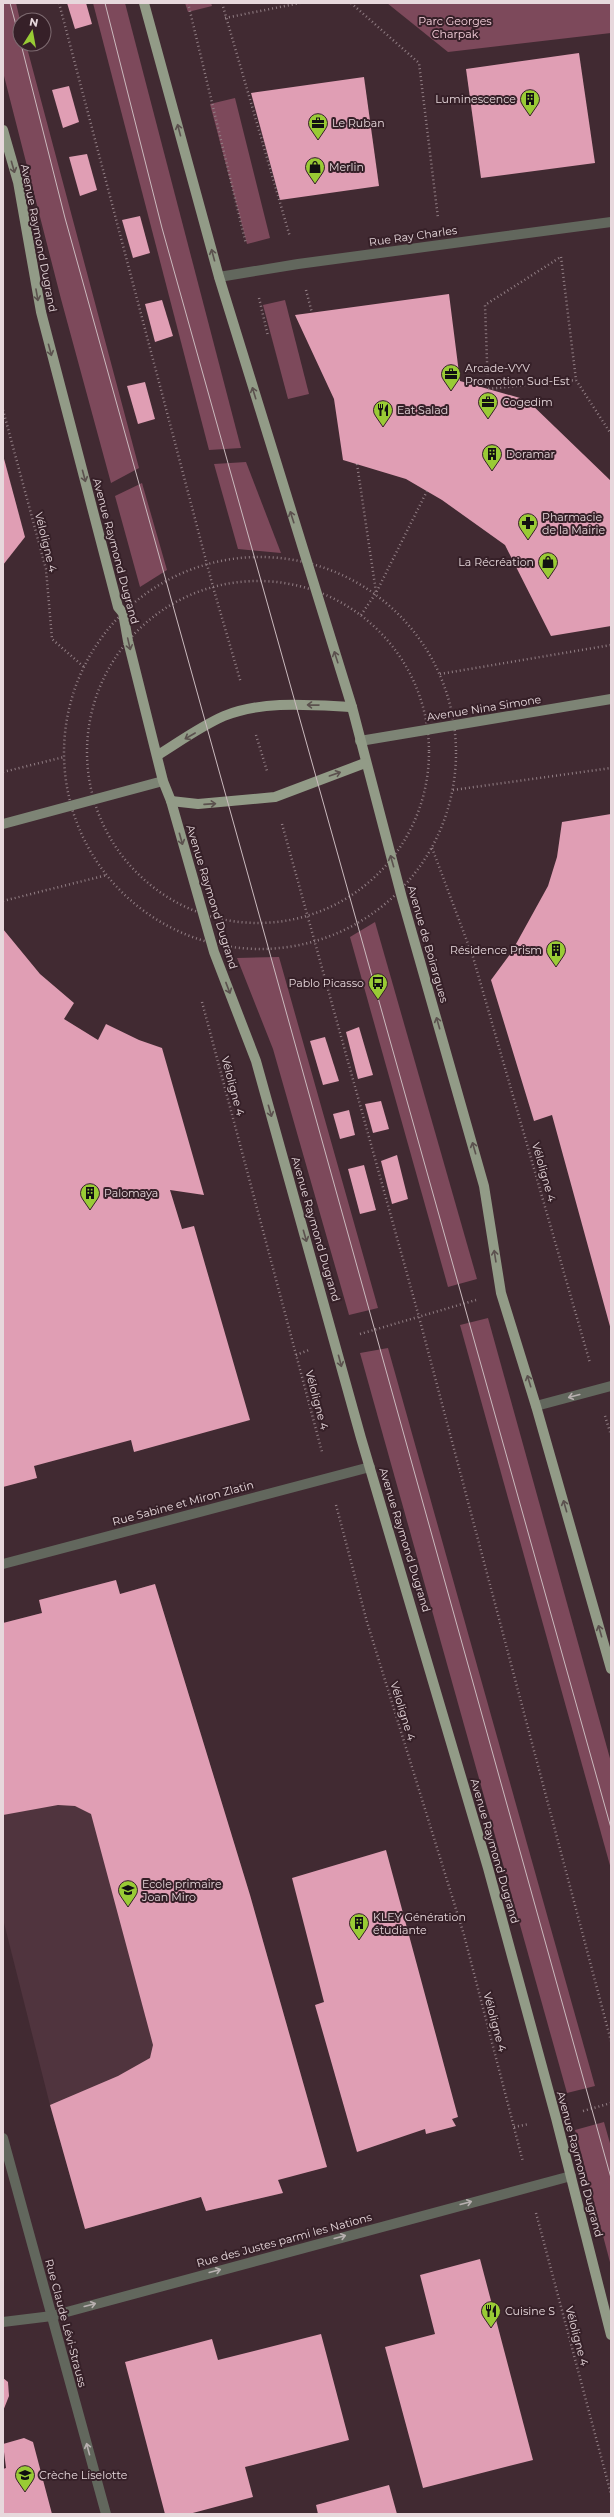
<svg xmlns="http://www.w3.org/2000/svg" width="614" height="2517" font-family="Montserrat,sans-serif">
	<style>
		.built { fill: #50343e }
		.green { fill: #7d495b }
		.building { fill: #e09eb4 }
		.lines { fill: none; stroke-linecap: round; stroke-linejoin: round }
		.path { stroke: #927f85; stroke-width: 2.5; stroke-dasharray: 1 3; stroke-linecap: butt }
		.street { stroke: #62675d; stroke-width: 10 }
		.secondary { stroke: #7d8475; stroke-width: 10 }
		.primary { stroke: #929b87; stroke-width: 10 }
		.tram { stroke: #cababe; stroke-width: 1 }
		.oneway { stroke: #5b514e }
		.oneway2 { stroke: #b8b0b0 }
		.labels { text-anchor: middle; stroke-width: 4; stroke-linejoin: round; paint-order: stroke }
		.park-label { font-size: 11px; fill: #f8d2de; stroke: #362028 }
		.poi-label { font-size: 11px; fill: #e7d8dc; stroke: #362028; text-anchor: start }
		.street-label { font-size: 11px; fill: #e7d8dc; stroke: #362028 }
	</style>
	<rect width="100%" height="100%" fill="#412a32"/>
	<polygon class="built" points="116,1580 120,1594 155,1584 250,1895 327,2167 278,2179 283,2193 206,2211 201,2197 85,2229 50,2105 3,1919 3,1623 42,1613 39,1600"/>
	<g class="green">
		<polygon points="3,3 16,3 20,20 20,44 26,44 139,468 111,483 61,299 3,72"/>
		<polygon points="93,3 125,3 241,448 209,450"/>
		<polygon points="185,3 211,3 212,6 188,12"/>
		<polygon points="387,3 611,3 611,33 448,52"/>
		<polygon points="235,98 270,238 247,244 210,104"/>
		<polygon points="285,300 309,394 288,399 263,305"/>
		<polygon points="246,462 281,553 238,549 214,464"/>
		<polygon points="142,483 167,570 140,587 115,496"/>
		<polygon points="375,922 477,1279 448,1287 350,937"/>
		<polygon points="279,957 378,1308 349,1315 273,1049 237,958"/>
		<polygon points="488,1318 611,1762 611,1869 460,1325"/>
		<polygon points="388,1348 595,2086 567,2093 360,1353"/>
		<polygon points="604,2122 611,2147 611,2266 575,2130"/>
	</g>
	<g class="building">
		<polygon points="67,3 86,3 92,24 75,29"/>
		<polygon points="579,53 595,163 481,178 466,69"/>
		<polygon points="364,77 379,186 280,200 251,93"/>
		<polygon points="69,86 79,122 63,128 52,90"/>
		<polygon points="87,154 97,190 80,196 69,157"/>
		<polygon points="140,216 150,253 133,258 122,220"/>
		<polygon points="449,294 460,381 527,400 611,481 611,626 551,636 505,545 442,500 406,479 343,460 334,399 295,315"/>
		<polygon points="162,300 173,336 155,342 145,304"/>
		<polygon points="145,382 155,419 138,424 127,386"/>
		<polygon points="3,455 25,537 3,565"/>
		<polygon points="611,814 611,1330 552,1115 534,1121 491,980 511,953 548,886 557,857 562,822"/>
		<polygon points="3,929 40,974 74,1003 64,1019 98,1040 106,1024 139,1040 162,1048 204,1195 170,1190 182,1229 194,1226 250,1420 134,1452 131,1440 34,1466 37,1478 3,1487"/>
		<polygon points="359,1027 373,1075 358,1079 346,1032"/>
		<polygon points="325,1037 339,1081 323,1085 310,1041"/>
		<polygon points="381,1101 389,1129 373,1133 365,1104"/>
		<polygon points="349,1110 355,1135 340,1139 333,1114"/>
		<polygon points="397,1155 408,1199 392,1204 381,1161"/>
		<polygon points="364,1165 376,1210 360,1214 348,1169"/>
		<polygon points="116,1580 120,1594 155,1584 250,1895 327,2167 278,2180 283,2193 206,2211 201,2197 85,2229 50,2105 118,2076 150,2058 153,2045 91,1814 75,1806 58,1805 3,1815 3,1623 42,1613 39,1600"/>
		<polygon points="386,1850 458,2117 452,2119 456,2126 426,2134 425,2129 357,2152 315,2005 324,2002 292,1878"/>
		<polygon points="480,2259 533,2460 423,2488 385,2347 435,2334 420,2275"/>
		<polygon points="321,2334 349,2440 245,2467 253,2497 189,2514 165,2514 125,2362 212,2339 218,2360"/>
		<polygon points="3,2378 8,2382 9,2396 3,2411"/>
		<polygon points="24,2438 33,2442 52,2514 3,2514 3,2469 6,2468 3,2444"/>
		<polygon points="389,2485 397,2514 318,2514 316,2505"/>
	</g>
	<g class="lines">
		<g class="path">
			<polyline points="59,3 213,587 241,683"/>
			<polyline points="188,3 246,244"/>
			<polyline points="222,3 290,237"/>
			<polyline points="351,3 419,63 438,218"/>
			<polyline points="225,18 300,3"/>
			<polyline points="561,257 576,380 611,434"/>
			<polyline points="559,258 485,305 488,389 576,380"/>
			<polyline points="306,290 312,313"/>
			<polyline points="259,298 268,336"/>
			<polyline points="3,410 46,569 52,639 84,667"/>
			<polyline points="357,464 376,592"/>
			<circle cx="260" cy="753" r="196"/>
			<circle cx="258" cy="752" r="171"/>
			<polyline points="361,615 376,593 427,491"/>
			<polyline points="440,674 611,645"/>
			<polyline points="256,735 267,771"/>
			<polyline points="3,772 64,757"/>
			<polyline points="453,790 611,768"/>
			<polyline points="282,824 419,1317 611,2041"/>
			<polyline points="432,848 473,957 590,1363"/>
			<polyline points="3,901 107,875"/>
			<polyline points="202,1002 322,1452"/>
			<polyline points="360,1334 476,1300"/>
			<polyline points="296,1355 309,1350"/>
			<polyline points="605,1416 611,1435"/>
			<polyline points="336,1505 367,1622 464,1935 523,2162"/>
			<polyline points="583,2111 611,2103"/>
			<polyline points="514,2127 529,2124"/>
			<polyline points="536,2213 611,2494"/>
		</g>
		<g class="street">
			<polyline points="219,277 298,264 611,222"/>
			<polyline points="536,1406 611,1386"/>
			<polyline points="3,1564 370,1467"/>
			<polyline points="3,2138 106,2514"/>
			<polyline points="3,2322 52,2316 571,2176"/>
		</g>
		<g class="secondary">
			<polyline points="360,741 611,699"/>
			<polyline points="3,824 163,781"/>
		</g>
		<g class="primary">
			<polyline points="144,3 219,277 352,707 402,898 484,1186 501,1293 536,1406 611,1669"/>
			<polyline points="3,130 18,182 41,312 118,607 123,613 128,641 163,781 171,801 214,952 256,1061 361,1438 488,1868 556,2118 611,2335"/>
			<path d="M 158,755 C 179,742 201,726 224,716 C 263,700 311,705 352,707"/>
			<polyline points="171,801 198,804 275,797 365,763"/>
		</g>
		<g class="tram">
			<polyline points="10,3 20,40"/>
			<polyline points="105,3 162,228 611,1828"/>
			<polyline points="21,44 65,218 611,2178"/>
		</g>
	</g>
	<defs><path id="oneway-shaft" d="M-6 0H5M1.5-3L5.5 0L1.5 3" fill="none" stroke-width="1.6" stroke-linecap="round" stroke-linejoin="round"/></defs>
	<g class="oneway">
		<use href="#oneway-shaft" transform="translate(179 130) rotate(-105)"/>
		<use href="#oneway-shaft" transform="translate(13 167) rotate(74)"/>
		<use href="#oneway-shaft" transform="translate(213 255) rotate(-105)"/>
		<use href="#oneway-shaft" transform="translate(37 295) rotate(80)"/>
		<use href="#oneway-shaft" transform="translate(50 350) rotate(75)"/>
		<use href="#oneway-shaft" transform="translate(254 393) rotate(-107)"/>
		<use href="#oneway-shaft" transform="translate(84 476) rotate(75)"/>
		<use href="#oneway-shaft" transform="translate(292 517) rotate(-108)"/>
		<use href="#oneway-shaft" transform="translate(129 644) rotate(77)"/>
		<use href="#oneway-shaft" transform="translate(336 657) rotate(-108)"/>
		<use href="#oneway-shaft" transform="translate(313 705) rotate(-179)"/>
		<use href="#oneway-shaft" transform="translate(190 736) rotate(150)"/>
		<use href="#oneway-shaft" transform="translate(335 774) rotate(-19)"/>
		<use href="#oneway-shaft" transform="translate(210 804) rotate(-4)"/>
		<use href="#oneway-shaft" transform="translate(181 839) rotate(74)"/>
		<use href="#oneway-shaft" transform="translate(392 861) rotate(-106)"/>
		<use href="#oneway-shaft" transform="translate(228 988) rotate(69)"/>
		<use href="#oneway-shaft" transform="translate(438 1023) rotate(-106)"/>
		<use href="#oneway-shaft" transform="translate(270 1111) rotate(74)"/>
		<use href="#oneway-shaft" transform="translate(474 1148) rotate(-106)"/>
		<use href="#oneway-shaft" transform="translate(305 1236) rotate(74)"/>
		<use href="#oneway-shaft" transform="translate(495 1256) rotate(-99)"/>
		<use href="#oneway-shaft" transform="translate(340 1361) rotate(75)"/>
		<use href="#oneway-shaft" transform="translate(529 1381) rotate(-107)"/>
		<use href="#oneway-shaft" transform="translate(565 1506) rotate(-106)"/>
		<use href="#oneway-shaft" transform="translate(600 1631) rotate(-106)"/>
	</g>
	<g class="oneway2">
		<use href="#oneway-shaft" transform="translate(574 1396) rotate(165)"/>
		<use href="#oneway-shaft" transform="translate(466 2203) rotate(-15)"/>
		<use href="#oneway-shaft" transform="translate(340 2237) rotate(-15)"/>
		<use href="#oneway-shaft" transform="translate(215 2271) rotate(-15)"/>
		<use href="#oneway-shaft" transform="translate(90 2305) rotate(-15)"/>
		<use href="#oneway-shaft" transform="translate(88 2449) rotate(-105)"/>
	</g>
	<defs>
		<symbol id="building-pin" viewBox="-11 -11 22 30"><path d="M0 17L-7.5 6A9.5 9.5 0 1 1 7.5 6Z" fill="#99cb35" stroke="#362028"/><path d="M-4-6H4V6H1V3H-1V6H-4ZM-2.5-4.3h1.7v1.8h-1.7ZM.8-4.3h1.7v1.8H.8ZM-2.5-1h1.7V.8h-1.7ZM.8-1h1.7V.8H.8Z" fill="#111"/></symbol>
		<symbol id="office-pin" viewBox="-11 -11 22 30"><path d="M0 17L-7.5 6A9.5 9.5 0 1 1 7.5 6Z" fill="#99cb35" stroke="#362028"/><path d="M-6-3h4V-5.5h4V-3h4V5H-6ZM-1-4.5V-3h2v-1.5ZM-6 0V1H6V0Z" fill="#111"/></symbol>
		<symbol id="shop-pin" viewBox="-11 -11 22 30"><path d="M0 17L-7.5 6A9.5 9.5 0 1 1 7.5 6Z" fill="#99cb35" stroke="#362028"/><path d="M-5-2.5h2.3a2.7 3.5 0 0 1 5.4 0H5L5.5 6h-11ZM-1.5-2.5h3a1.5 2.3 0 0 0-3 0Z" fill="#111"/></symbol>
		<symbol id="restaurant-pin" viewBox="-11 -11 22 30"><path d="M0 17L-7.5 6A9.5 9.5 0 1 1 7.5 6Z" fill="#99cb35" stroke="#362028"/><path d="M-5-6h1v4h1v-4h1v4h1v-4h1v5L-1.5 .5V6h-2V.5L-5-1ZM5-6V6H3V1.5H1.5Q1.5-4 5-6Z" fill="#111"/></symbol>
		<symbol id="pharmacy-pin" viewBox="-11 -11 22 30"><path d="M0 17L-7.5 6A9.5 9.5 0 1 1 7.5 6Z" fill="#99cb35" stroke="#362028"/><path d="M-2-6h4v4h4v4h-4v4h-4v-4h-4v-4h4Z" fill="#111"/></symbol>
		<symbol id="bus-pin" viewBox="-11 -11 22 30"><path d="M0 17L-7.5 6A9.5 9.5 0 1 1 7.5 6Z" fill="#99cb35" stroke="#362028"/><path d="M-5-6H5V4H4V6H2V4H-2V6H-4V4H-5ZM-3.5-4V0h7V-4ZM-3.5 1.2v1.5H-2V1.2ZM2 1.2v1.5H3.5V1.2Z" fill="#111"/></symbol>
		<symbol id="school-pin" viewBox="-11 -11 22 30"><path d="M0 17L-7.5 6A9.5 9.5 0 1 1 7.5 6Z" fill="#99cb35" stroke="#362028"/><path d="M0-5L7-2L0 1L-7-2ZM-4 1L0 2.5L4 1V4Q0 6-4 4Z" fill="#111"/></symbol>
	</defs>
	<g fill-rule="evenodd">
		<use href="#building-pin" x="519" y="88" width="22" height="30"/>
		<use href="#office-pin" x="307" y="112" width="22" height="30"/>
		<use href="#shop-pin" x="304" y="156" width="22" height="30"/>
		<use href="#office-pin" x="440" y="363" width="22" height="30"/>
		<use href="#office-pin" x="477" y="391" width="22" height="30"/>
		<use href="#restaurant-pin" x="372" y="399" width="22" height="30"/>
		<use href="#building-pin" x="481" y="443" width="22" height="30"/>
		<use href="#pharmacy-pin" x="517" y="512" width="22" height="30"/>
		<use href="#shop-pin" x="537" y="551" width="22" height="30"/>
		<use href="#building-pin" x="545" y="939" width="22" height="30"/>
		<use href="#bus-pin" x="367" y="972" width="22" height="30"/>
		<use href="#building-pin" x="79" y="1182" width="22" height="30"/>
		<use href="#school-pin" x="117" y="1879" width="22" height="30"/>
		<use href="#building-pin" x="348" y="1912" width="22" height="30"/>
		<use href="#restaurant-pin" x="480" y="2300" width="22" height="30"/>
		<use href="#school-pin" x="14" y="2464" width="22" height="30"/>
	</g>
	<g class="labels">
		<g class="park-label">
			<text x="455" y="25">Parc Georges<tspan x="455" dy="13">Charpak</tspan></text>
		</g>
		<g class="poi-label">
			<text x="516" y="103" text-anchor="end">Luminescence</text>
			<text x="332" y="127">Le Ruban</text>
			<text x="329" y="171">Merlin</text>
			<text x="465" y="372">Arcade-VYV<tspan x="465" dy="13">Promotion Sud-Est</tspan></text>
			<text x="502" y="406">Cogedim</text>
			<text x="397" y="414">Eat Salad</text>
			<text x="506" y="458">Doramar</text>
			<text x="542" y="521">Pharmacie<tspan x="542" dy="13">de la Mairie</tspan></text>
			<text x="534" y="566" text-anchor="end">La Récréation</text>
			<text x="542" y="954" text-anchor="end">Résidence Prism</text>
			<text x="364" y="987" text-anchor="end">Pablo Picasso</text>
			<text x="104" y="1197">Palomaya</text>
			<text x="142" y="1888">Ecole primaire<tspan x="142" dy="13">Joan Miro</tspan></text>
			<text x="373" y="1921">KLEY Génération<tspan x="373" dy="13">étudiante</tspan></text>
			<text x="505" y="2315">Cuisine S</text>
			<text x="39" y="2479">Crèche Liselotte</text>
		</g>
		<g class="street-label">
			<text transform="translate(413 236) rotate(-8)" y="4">Rue Ray Charles</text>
			<text transform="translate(39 238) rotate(79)" y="4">Avenue Raymond Dugrand</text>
			<text transform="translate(46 542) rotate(76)" y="4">Véloligne 4</text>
			<text transform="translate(116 551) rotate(75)" y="4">Avenue Raymond Dugrand</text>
			<text transform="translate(484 708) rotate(-9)" y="4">Avenue Nina Simone</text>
			<text transform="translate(212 897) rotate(73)" y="4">Avenue Raymond Dugrand</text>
			<text transform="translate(428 944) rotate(74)" y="4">Avenue de Boirargues</text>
			<text transform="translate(233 1086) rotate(75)" y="4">Véloligne 4</text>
			<text transform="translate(544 1172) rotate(74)" y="4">Véloligne 4</text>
			<text transform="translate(316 1229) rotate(74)" y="4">Avenue Raymond Dugrand</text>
			<text transform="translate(317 1400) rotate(75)" y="4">Véloligne 4</text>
			<text transform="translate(183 1503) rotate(-15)" y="4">Rue Sabine et Miron Zlatin</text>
			<text transform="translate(405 1540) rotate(73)" y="4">Avenue Raymond Dugrand</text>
			<text transform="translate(403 1711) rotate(73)" y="4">Véloligne 4</text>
			<text transform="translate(495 1851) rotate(74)" y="4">Avenue Raymond Dugrand</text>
			<text transform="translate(495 2022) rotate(75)" y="4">Véloligne 4</text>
			<text transform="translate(580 2164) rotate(75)" y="4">Avenue Raymond Dugrand</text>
			<text transform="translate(284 2240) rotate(-15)" y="4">Rue des Justes parmi les Nations</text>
			<text transform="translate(66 2323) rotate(75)" y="4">Rue Claude Lévi-Strauss</text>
			<text transform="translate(577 2336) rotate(75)" y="4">Véloligne 4</text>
		</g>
	</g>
	<rect width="614" height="2517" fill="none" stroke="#e7d8dc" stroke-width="8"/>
	<g transform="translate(32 32) rotate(11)"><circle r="19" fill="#362028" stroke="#7d6a70"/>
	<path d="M0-3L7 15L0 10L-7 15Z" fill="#99cb35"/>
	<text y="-6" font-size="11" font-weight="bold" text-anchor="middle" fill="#e7d8dc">N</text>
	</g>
</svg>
